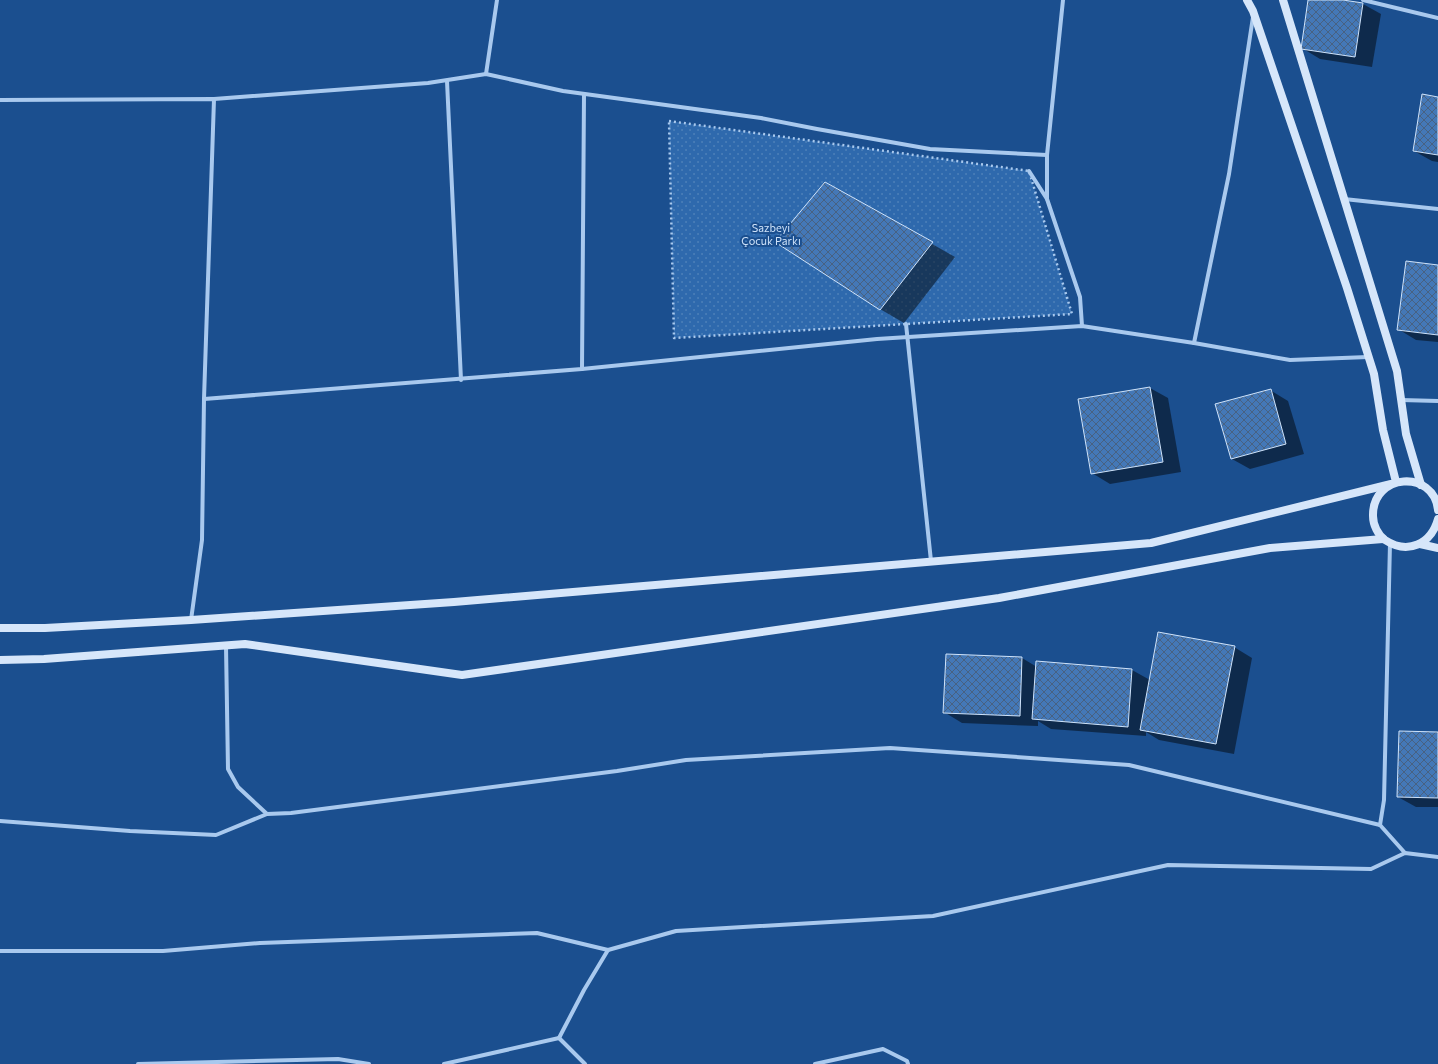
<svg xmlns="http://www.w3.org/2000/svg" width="1438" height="1064" font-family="Commissioner,sans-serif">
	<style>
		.grass { fill: url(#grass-dots) }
		.shadow { fill: #0007 }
		.building { fill: url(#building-cross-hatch); stroke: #cfe3fa }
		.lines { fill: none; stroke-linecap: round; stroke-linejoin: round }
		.path { stroke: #a9c9ee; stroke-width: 2.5; stroke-dasharray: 2 3; stroke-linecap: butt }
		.street { stroke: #a9c9ee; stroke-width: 4 }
		.secondary { stroke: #d6e6fa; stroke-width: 8 }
		.labels { text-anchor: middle; stroke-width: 4; stroke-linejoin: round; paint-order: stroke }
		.park-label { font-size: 11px; fill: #cfe3fa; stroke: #1b4f8f }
	</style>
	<defs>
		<pattern id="grass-dots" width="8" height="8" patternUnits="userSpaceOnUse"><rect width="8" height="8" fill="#2e69ad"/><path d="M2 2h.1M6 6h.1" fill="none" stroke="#4d80b9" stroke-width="1.8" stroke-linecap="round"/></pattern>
		<pattern id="building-cross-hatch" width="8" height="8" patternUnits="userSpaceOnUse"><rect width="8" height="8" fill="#4478b7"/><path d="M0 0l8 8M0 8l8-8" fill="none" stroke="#486282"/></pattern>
	</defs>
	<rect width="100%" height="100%" fill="#1b4f8f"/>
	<polygon class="grass" points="669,121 1029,171 1072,314 674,338"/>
	<g class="shadow">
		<polygon points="1309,0 1337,0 1363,4 1381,14 1372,67 1320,59 1302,48"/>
		<polygon points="1438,98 1438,162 1432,161 1414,151"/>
		<polygon points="825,183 955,257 904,323 880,309"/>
		<polygon points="1438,266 1438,342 1416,340 1398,329"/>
		<polygon points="1150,388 1168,398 1181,472 1110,484 1092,473 1079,399"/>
		<polygon points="1270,390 1288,401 1304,454 1250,469 1232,459"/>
		<polygon points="1234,647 1252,658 1234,754 1159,740 1146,732 1146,736 1051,729 1038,721 1038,726 962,723 944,712 1022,658 1037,667 1132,670 1150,680"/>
		<polygon points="1438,733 1438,807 1416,807 1398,797"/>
	</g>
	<g class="building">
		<polygon points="1308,0 1343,0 1363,3 1355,57 1301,49"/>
		<polygon points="1422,94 1438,97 1438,155 1413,151"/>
		<polygon points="825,182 933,242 880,310 775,242"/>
		<polygon points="1406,261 1438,265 1438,335 1397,330"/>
		<polygon points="1150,387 1163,462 1091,474 1078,399"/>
		<polygon points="1271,389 1286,444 1231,459 1215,404"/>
		<polygon points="1158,632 1235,646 1216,744 1140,730"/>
		<polygon points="946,654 1022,657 1020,716 943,713"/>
		<polygon points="1036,661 1132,669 1128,727 1032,719"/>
		<polygon points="1399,731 1438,732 1438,798 1397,797"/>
	</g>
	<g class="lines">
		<polygon class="path" points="669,121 1029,171 1072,314 674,338"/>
		<g class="street">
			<polyline points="1063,0 1047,155 1047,199 1080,297 1082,326"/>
			<polyline points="1363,0 1438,18"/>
			<polyline points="486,74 497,0"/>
			<polyline points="447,81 461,380"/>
			<polyline points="214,99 428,83 486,74 563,91 761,118 817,129 930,149 1047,155"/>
			<polyline points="0,100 214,99 204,399 202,540 191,620"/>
			<polyline points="1029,171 1047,199"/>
			<polyline points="1344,199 1438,209"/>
			<polyline points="906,324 931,561"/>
			<polyline points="1194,343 1229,174 1253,17"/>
			<polyline points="582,369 584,95"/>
			<polyline points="204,399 582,369 877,339 1082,326 1194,343 1290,360 1368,357"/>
			<polyline points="1401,400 1438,401"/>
			<polyline points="226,646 228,769 238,787 267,814"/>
			<polyline points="0,821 130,831 216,835 267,814 291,813 617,771 686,760 890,748 1129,765 1380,825 1405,853"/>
			<polyline points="1380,825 1384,800 1390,543"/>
			<polyline points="0,951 163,951 260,943 537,933 608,950 676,931 933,916 1168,865 1371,869 1405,853 1438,857"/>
			<polyline points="559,1038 585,1064"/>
			<polyline points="138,1064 338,1059 369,1064"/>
			<polyline points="444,1064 559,1038 584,990 608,950"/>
			<polyline points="815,1064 883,1049 907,1061 908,1064"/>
		</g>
		<g class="secondary">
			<polyline points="1247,0 1253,11 1347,288 1374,374 1383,430 1396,482"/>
			<polyline points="1283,0 1397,371 1406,434 1421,485"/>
			<path d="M 1438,510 C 1434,469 1372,473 1373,516 C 1373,525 1378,535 1385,540 C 1408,555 1431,544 1438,519"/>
			<polyline points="1420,544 1438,548"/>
			<polyline points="0,628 45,628 191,620 454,602 1151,543 1391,484"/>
			<polyline points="0,660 44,659 245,644 462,675 999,598 1270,548 1383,539"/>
		</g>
	</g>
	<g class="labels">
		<g class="park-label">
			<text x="771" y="232">Sazbeyi<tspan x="771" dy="13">Çocuk Parkı</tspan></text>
		</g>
	</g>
</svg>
